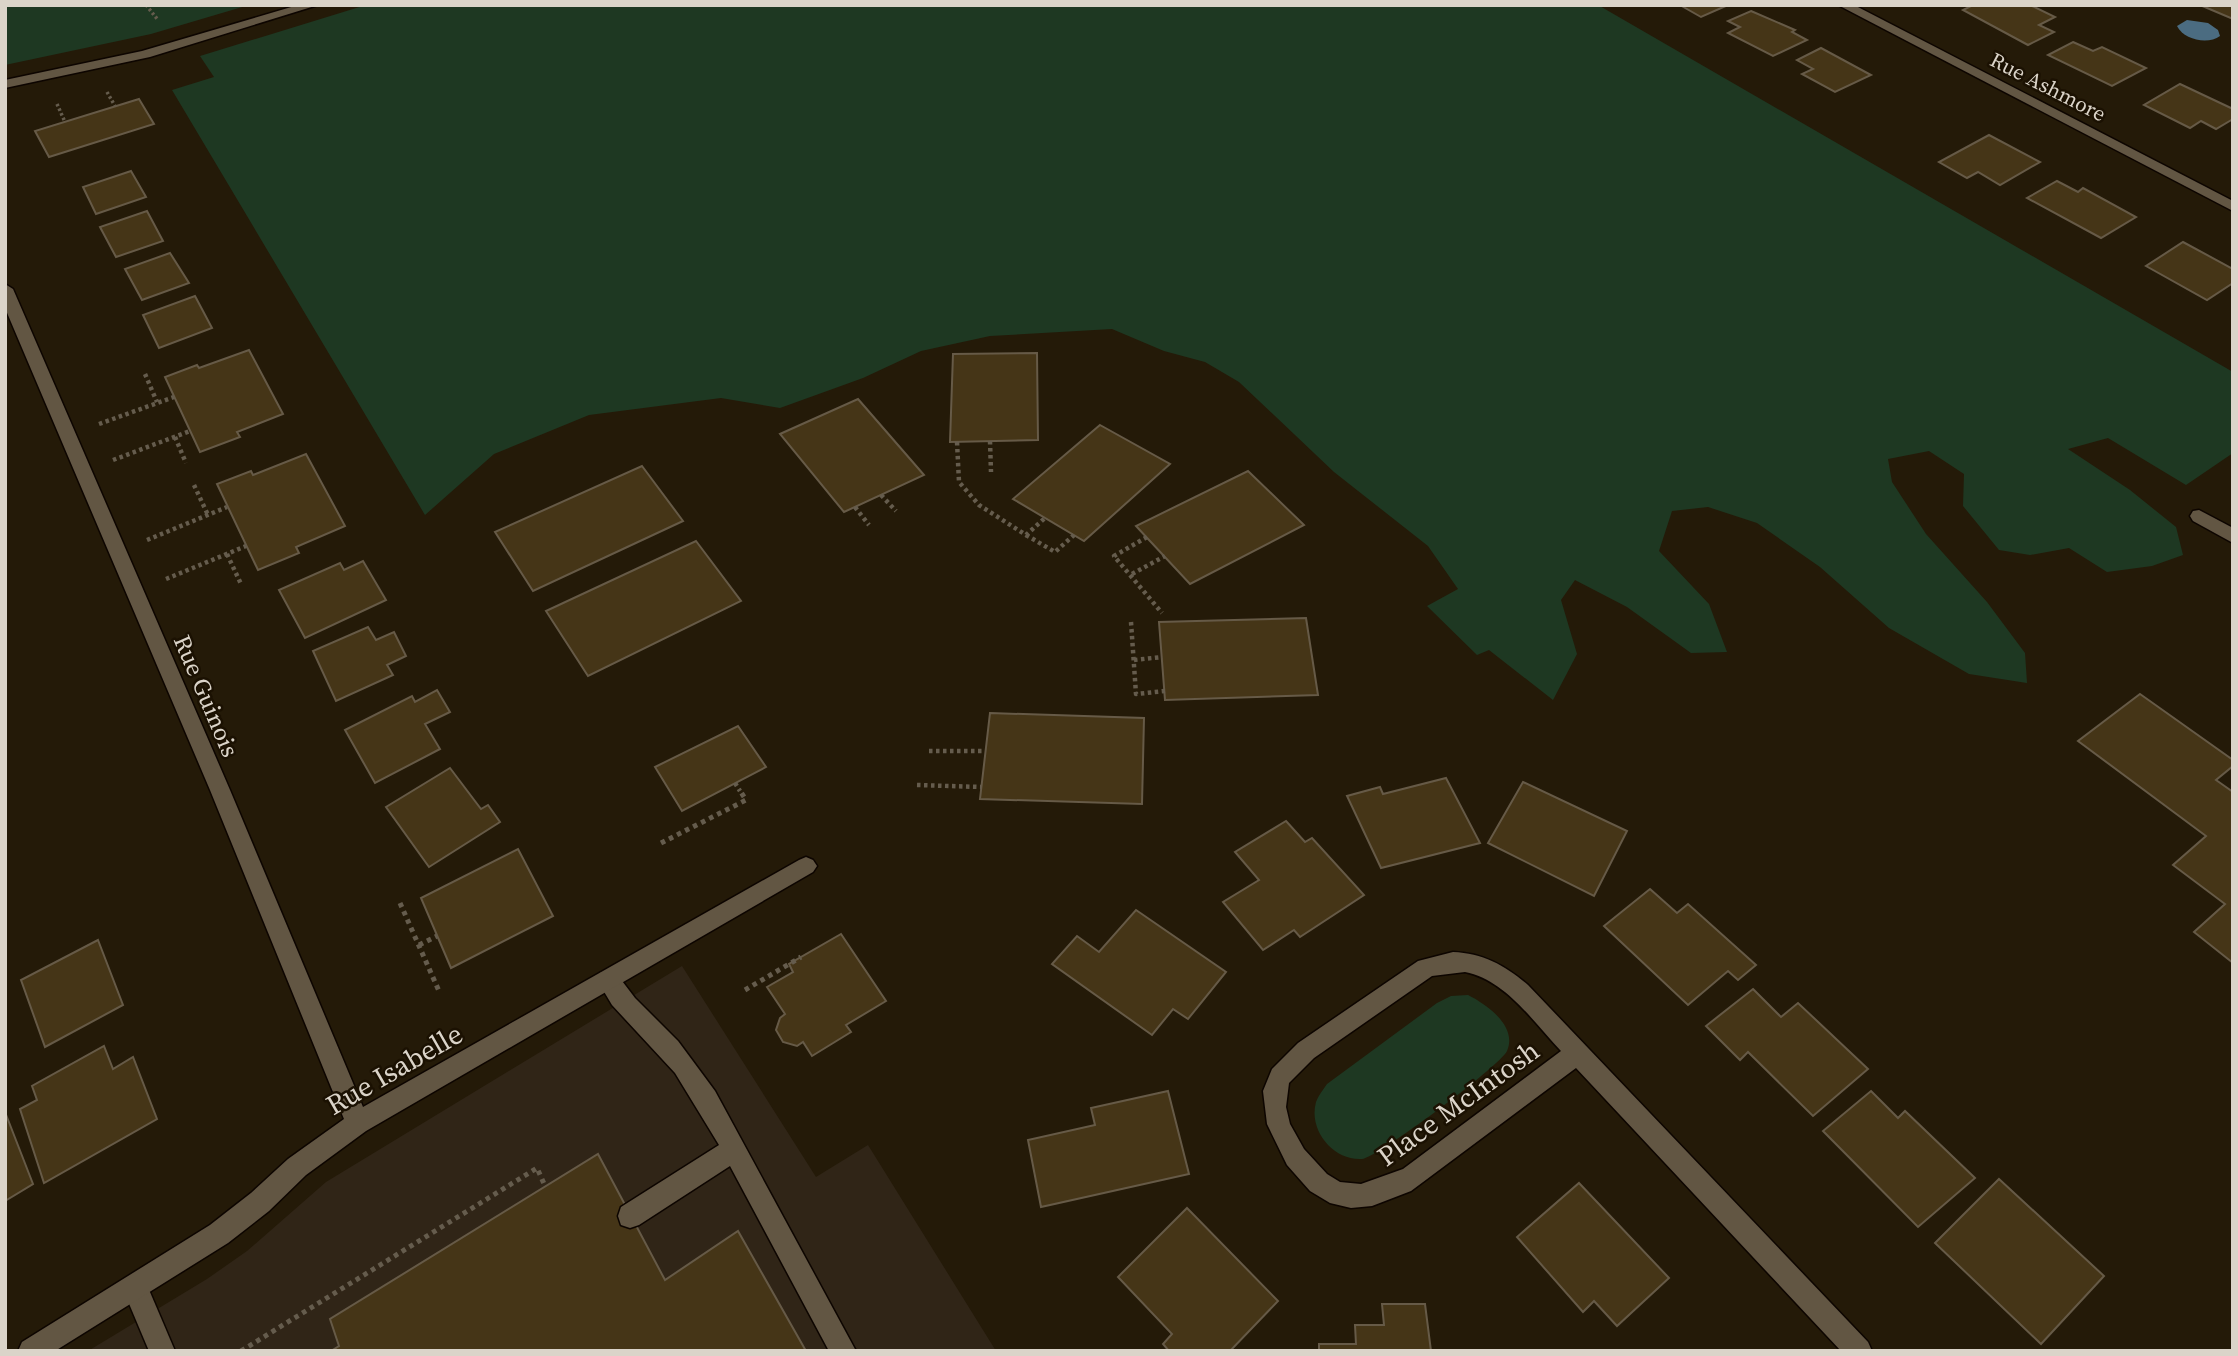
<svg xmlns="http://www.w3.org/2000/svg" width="2238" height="1356" font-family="'Source Serif 4',serif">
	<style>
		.commercial { fill: #302517 }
		.green { fill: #1e3822 }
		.water { fill: #4b6c81 }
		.building { fill: #453517; stroke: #665a47; stroke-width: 2 }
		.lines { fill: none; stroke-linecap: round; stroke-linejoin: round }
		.service-casing { stroke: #0d0500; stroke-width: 3 }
		.minor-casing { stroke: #0d0500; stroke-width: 3 }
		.tertiary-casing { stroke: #0d0500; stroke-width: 3 }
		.path-far2 { stroke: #655c4d; stroke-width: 3.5; stroke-dasharray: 2.5 2.5; stroke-linecap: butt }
		.path-far1 { stroke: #655c4d; stroke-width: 4.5; stroke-dasharray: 3.5 3.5; stroke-linecap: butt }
		.path { stroke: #655c4d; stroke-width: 5; stroke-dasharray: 4.5 4.5; stroke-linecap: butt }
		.service { fill: #625643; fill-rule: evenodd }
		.minor { fill: #625643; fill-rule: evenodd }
		.tertiary { fill: #625643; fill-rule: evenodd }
		.labels { text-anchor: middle; stroke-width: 5; stroke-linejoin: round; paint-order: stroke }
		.far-street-label { font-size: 21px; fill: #dbd4c9; stroke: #1b1102 }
		.street-label { font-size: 24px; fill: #dbd4c9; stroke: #1b1102 }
		.near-street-label { font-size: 28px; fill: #dbd4c9; stroke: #1b1102 }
	</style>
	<rect width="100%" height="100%" fill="#241a08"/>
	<polygon class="commercial" points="682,966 816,1177 868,1145 996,1351 88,1351 207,1279 247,1251 326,1182"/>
	<g class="green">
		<polygon points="5,5 249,5 151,34 5,65"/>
		<polygon points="366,5 1598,5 2233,372 2233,453 2186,485 2108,438 2068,449 2130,490 2176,527 2183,555 2152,566 2107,572 2069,548 2030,555 1999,550 1963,506 1964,474 1929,451 1888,459 1892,482 1926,534 1987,602 2025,653 2027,683 1969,674 1889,628 1820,567 1757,523 1708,507 1672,511 1659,551 1709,604 1727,652 1691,653 1627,607 1575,580 1561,600 1577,654 1553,700 1489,650 1477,655 1427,606 1458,589 1428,546 1334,472 1239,382 1205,362 1164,351 1112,329 990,336 921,351 863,378 780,408 721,398 589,415 494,454 425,515 172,90 214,77 200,56"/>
		<path d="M 1468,995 C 1486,1004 1518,1026 1507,1051 C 1500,1066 1377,1158 1362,1159 C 1334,1161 1308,1131 1316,1102 C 1318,1096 1323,1090 1327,1084 L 1437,1003 L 1451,996 Z"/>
	</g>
	<path class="water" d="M 2187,20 L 2208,23 L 2218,30 L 2220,36 C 2208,45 2184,40 2177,26 Z"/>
	<g class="building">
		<polygon points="1680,5 1728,5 1701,17"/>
		<polygon points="1973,5 2030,5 2055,17 2039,25 2054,32 2028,45 1963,10"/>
		<polygon points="2200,5 2233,5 2233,19"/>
		<polygon points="1751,11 1795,30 1792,32 1807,40 1773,56 1728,33 1740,27 1728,21"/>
		<polygon points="2073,42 2093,51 2102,47 2146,68 2112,86 2048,55"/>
		<polygon points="1821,48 1871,75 1835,92 1802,74 1813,69 1797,60"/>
		<polygon points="2180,84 2233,109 2233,119 2216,129 2201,121 2190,128 2144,105"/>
		<polygon points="139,99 154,124 49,157 35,131"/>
		<polygon points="1989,135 2040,162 2000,185 1978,172 1967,178 1939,162"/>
		<polygon points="131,171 146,197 96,214 83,187"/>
		<polygon points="2057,181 2078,192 2083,188 2136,217 2101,238 2027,198"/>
		<polygon points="147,211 163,241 116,257 100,227"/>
		<polygon points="2183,242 2233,269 2233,283 2207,300 2146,266"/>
		<polygon points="170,253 189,283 142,300 125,269"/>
		<polygon points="195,296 212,328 159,348 143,315"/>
		<polygon points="249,350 283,414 237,432 240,437 200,452 165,377 197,365 199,368"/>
		<polygon points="1037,353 1038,440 950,442 953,354"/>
		<polygon points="858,399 924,475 844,512 780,434"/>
		<polygon points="1100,425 1170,464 1084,541 1013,499"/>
		<polygon points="306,454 345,526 296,547 299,553 258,570 217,484 251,471 253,475"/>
		<polygon points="642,466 683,521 533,591 495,532"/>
		<polygon points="1248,471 1304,525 1190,584 1136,526"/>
		<polygon points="696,541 741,601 588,676 546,611"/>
		<polygon points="363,561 386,600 305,638 279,590 340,563 344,570"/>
		<polygon points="1306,618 1318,695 1165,700 1159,622"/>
		<polygon points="368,627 376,640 394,632 406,656 387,665 393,675 336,701 313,651"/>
		<polygon points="437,690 450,712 425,724 440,749 375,783 345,730 412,696 415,702"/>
		<polygon points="2140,694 2233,760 2233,766 2216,780 2233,792 2233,963 2194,932 2225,904 2173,865 2206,836 2078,741"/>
		<polygon points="990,713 1144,718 1142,804 980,799"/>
		<polygon points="738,726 766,767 682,811 655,767"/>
		<polygon points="450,768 481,809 488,805 500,822 429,867 386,807"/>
		<polygon points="1446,778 1480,843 1381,868 1347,796 1380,787 1383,794"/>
		<polygon points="1523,782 1627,831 1594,896 1488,843"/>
		<polygon points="1286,821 1305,842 1312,838 1364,895 1300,937 1294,930 1263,950 1223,902 1259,880 1235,852"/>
		<polygon points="518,849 553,916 451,968 421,898"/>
		<polygon points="1650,889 1677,913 1688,904 1756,965 1738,980 1728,971 1688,1005 1604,926"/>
		<polygon points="1136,910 1226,972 1188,1019 1173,1009 1152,1035 1052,964 1077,936 1099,952"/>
		<polygon points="841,934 886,1001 846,1025 851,1032 812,1056 803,1042 797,1046 783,1042 776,1030 780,1018 785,1014 767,987 793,972 789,964"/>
		<polygon points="98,940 123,1005 45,1047 21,980"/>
		<polygon points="1753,989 1781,1017 1798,1003 1868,1069 1813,1116 1748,1052 1740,1060 1706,1026"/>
		<polygon points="104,1046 113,1069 133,1057 157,1119 44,1183 20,1109 37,1100 32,1086"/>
		<polygon points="1168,1091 1189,1174 1041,1207 1028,1140 1095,1125 1091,1108"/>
		<polygon points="1871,1091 1898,1118 1905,1111 1975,1178 1918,1227 1823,1131"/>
		<polygon points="5,1112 33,1184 5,1201"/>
		<polygon points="598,1154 665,1280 738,1231 806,1351 331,1351 339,1346 330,1319"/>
		<polygon points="1999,1179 2104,1276 2041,1344 1935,1243"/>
		<polygon points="1579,1183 1669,1278 1617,1326 1594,1301 1583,1312 1517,1237"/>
		<polygon points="1187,1208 1278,1301 1230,1351 1169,1351 1163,1344 1172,1334 1118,1277"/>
		<polygon points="1382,1304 1425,1304 1431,1351 1319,1351 1319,1344 1356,1344 1355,1325 1384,1325"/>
	</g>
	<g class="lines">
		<defs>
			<g id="service">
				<polygon points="608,970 616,973 635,998 678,1041 715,1091 856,1351 829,1351 730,1166 639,1225 630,1228 621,1225 618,1216 621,1207 719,1145 675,1073 612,1005 597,980 600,973"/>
				<polygon points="135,1274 144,1278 175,1351 149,1351 122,1287 126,1278"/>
			</g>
			<g id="minor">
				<polygon points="1838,5 1854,5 2233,201 2233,211"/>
				<polygon points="5,284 13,289 230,790 363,1107 799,860 806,857 813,860 817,866 813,872 366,1131 306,1175 269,1211 228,1243 55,1351 18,1351 22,1342 210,1225 251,1193 288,1159 344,1119 210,790 5,308"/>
				<polygon points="2199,510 2233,528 2233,543 2193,521 2190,516 2193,511"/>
				<path d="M 1453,952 C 1483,953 1506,966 1528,985 L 1868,1342 L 1872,1351 L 1841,1351 L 1576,1068 L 1411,1191 L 1372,1206 L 1351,1208 L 1330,1203 L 1310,1191 L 1287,1165 L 1267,1124 L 1263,1091 L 1272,1069 L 1298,1043 L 1418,961 ZM 1465,972 C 1506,980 1534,1023 1561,1051 L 1403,1169 L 1361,1184 L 1340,1182 L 1327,1174 L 1304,1149 L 1290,1124 L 1286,1107 L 1289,1083 L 1314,1058 L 1432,976 Z"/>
			</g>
			<polygon id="tertiary" points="298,5 318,5 150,57 5,88 5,80 142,51"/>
		</defs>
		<use href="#service" class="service-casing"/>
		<use href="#minor" class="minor-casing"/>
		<use href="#tertiary" class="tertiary-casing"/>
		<g class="path-far2">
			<polyline points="146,5 158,20"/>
			<polyline points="107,92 115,106"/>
			<polyline points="57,104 65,122"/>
		</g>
		<g class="path-far1">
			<polyline points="145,374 157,402"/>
			<polyline points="99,424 174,397"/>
			<polyline points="175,437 186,463"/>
			<polyline points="990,441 991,472"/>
			<polyline points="957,442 959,482 979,505 1026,535 1045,518"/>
			<polyline points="113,460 190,431"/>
			<polyline points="194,485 208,515"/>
			<polyline points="881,495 896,511"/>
			<polyline points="855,507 869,525"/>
			<polyline points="1026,535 1055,552 1074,535"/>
			<polyline points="1147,537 1114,556 1162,613"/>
			<polyline points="147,540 227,507"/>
			<polyline points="227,554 241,584"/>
			<polyline points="1132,574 1165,556"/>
			<polyline points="166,579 246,546"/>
			<polyline points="1131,622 1136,694 1165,691"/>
			<polyline points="1134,660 1162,657"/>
			<polyline points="929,751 985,751"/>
			<polyline points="735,783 740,791"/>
			<polyline points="917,785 981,787"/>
		</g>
		<g class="path">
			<polyline points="661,843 746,800 739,789"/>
			<polyline points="400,903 439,991"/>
			<polyline points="419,945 437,936"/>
			<polyline points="745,990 801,957"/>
			<polyline points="241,1351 537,1168 545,1186"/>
		</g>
		<use href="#service" class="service"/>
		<use href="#minor" class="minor"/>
		<use href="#tertiary" class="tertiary"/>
	</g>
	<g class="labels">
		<g class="far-street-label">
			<text transform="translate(2048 87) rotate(27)" y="7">Rue Ashmore</text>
		</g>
		<g class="street-label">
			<text transform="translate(206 696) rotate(67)" y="8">Rue Guinois</text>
		</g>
		<g class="near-street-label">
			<text transform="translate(394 1069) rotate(-30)" y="10">Rue Isabelle</text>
			<text transform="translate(1458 1103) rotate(-36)" y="10">Place McIntosh</text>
		</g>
	</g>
	<rect width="2238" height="1356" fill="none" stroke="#dbd4c9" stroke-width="14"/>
</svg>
